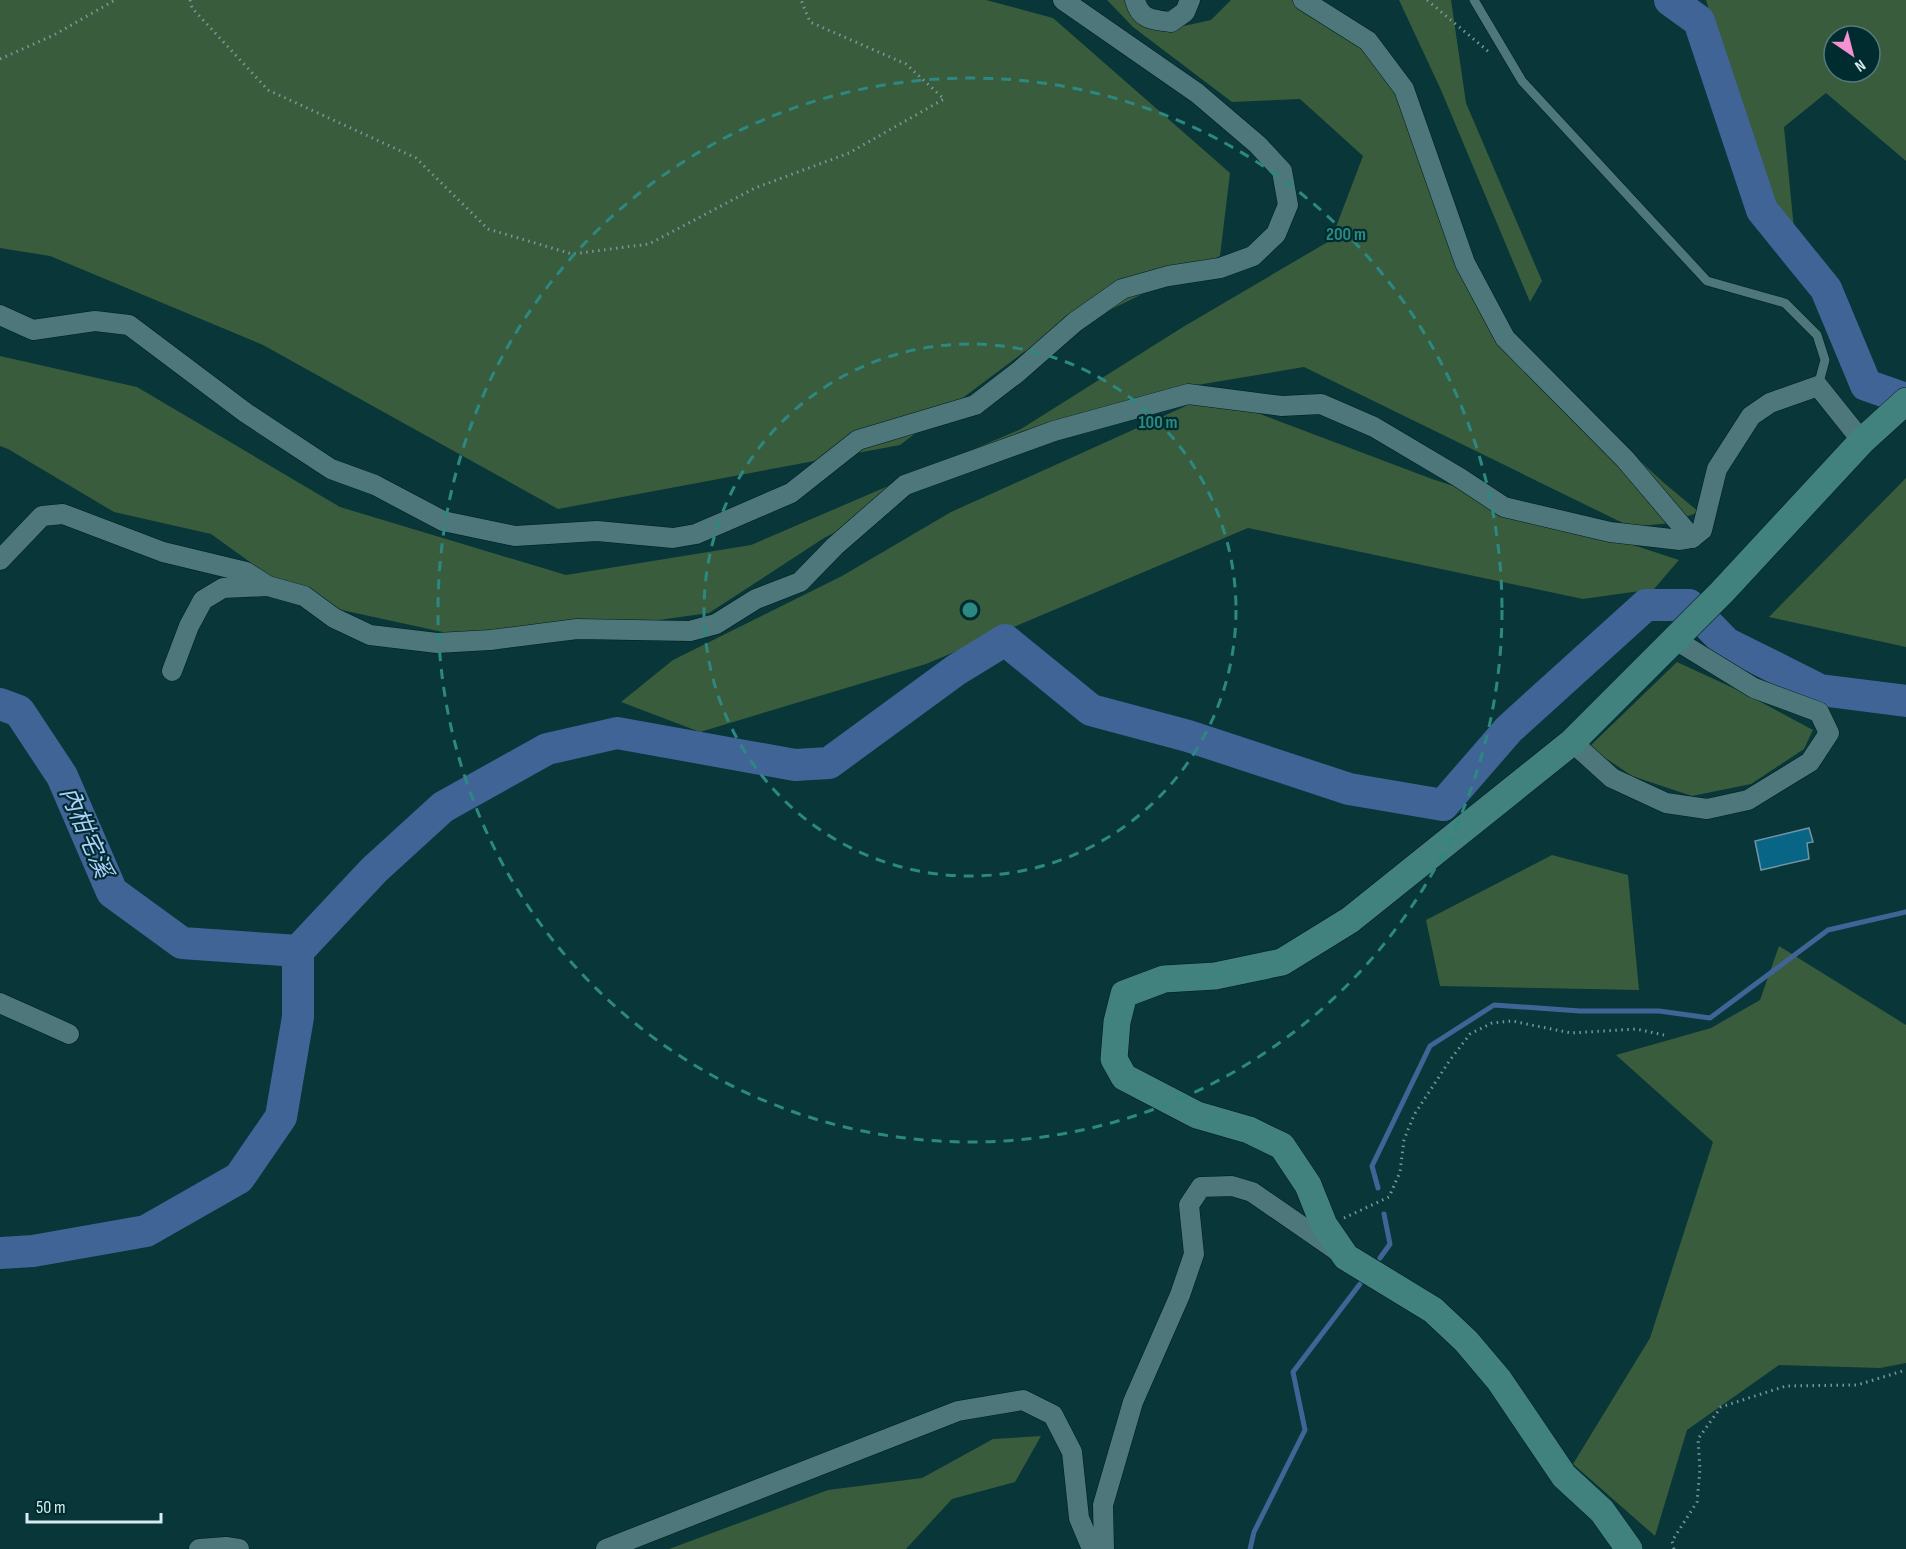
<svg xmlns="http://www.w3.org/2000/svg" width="1906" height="1549" font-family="'Sofia Sans Condensed','Noto Sans TC',sans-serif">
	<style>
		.green { fill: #395c3d; fill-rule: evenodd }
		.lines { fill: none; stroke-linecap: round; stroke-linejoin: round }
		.stream { stroke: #416497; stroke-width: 5 }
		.river { stroke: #416497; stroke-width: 32 }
		.building { fill: #086586; stroke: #7194a6; stroke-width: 1.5 }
		.lane-casing { stroke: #001c1f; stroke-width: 10 }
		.street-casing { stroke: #001c1f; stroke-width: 21 }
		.secondary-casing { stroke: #001c1f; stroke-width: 28 }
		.path { stroke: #77989b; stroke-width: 3; stroke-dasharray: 1.5 4.5; stroke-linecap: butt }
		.lane { stroke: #4d777b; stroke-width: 9 }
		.street { stroke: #4d777b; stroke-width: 20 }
		.secondary { stroke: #42827e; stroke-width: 27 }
		.ring { fill: none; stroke: #2d8881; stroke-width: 3; stroke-dasharray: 10 8 }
		.labels { text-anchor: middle; stroke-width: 4.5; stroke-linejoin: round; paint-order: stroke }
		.water-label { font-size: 24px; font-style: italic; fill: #aecefc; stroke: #002c2f }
		.centre { fill: #2d8881; stroke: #002c2f; stroke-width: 3 }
		.ring-label { font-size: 18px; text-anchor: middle; font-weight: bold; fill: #2d8881; stroke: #002c2f; stroke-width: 4.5; stroke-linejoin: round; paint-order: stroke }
	</style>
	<rect width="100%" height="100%" fill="#083639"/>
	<g class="green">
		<polygon points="0,0 986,0 1053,18 1230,173 1220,256 1024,352 900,445 558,509 263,345 50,256 0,248"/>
		<polygon points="1107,0 1142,0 1170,29 1211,20 1231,0 1293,0 1392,66 1449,230 1521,357 1559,386 1664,483 1699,512 1670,523 1631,527 1304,367 1179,388 1044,427 824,538 709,613 493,643 305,602 211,534 114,512 8,449 0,446 0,356 137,387 340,507 566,575 751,545 1021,429 1183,327 1331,240 1363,156 1300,99 1232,102 1133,27"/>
		<polygon points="1399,0 1451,0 1466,103 1542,281 1530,302 1441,90"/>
		<path d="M 1706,0 L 1906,0 L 1906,161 L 1826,93 L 1784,127 L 1794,229 L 1774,227 ZM 1834,36 L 1870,36 L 1870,72 L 1834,72 Z"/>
		<polygon points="1210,395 1432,479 1679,560 1654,589 1583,599 1248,528 926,664 700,732 621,702 673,660 842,576 951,512"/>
		<polygon points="1906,478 1906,647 1769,617"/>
		<polygon points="1677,662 1742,692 1813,730 1804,749 1751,784 1692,796 1632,776 1589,747"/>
		<polygon points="1552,855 1628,875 1639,990 1440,986 1426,920"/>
		<polygon points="1779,946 1906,1025 1906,1363 1880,1368 1779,1365 1687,1430 1655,1536 1573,1464 1650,1338 1713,1142 1616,1055 1711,1028 1760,1000"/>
		<polygon points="1041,1436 1015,1482 952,1499 906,1549 669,1549 828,1490 922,1478 993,1439"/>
	</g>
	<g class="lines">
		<g class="stream">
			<polyline points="1378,1188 1372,1166 1430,1046 1494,1005 1580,1011 1659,1011 1710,1018 1828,930 1906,912"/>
			<polyline points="1380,1258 1390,1244 1384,1214"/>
			<polyline points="1250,1549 1254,1532 1305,1430 1293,1372 1360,1284"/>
		</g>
		<g class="river">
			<polyline points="1670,0 1699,21 1762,210 1826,289 1866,385 1906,399"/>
			<polyline points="0,704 19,711 62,776 112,892 182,943 298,951"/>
			<polyline points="0,1253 33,1251 146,1231 239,1178 281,1117 298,1017 298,951 374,870 443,807 547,749 617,733 795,765 829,763 956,670 1005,640 1091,710 1188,736 1349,789 1443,805 1509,729 1646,605 1689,605 1726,643 1820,690 1906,701"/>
		</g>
	</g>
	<polygon class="building" points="1809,828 1813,842 1807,843 1809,859 1761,870 1755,841"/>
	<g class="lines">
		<defs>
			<polyline id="lane" points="1474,0 1522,81 1707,281 1785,303 1817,335 1825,360 1818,386"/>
			<g id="street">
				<path d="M 1135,0 C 1140,20 1153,20 1171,22 L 1185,12 L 1190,0"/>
				<polyline points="1303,0 1368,41 1404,89 1465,263 1505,338 1625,459 1692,538"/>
				<polyline points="0,315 33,330 95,321 129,325 246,413 331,469 375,485 443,521 515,536 597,531 673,538 696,534 791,493 858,440 975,405 1018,372 1075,322 1122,289 1168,276 1220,268 1253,256 1276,234 1288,205 1282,171 1258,145 1197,93 1063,0"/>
				<polyline points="0,560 42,516 63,514 163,552 246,572 268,586 304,596 334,618 370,635 437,643 490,640 577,629 690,631 716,624 756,599 800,582 835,546 905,485 1054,431 1188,394 1282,406 1321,404 1374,427 1460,478 1504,507 1610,532 1680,540 1692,538 1702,530 1717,469 1751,416 1770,403 1818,386 1862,441"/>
				<polyline points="172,671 189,626 203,600 223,588 268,586"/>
				<polyline points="1572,742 1612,778 1666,803 1707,809 1748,800 1810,762 1829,733 1819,712 1754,688 1674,639"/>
				<polyline points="0,1003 69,1034"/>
				<polyline points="199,1549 226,1547 239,1549"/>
				<polyline points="606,1549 958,1411 1023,1400 1053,1415 1072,1452 1079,1518 1092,1549"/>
				<polyline points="1104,1549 1103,1505 1133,1402 1180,1295 1194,1254 1189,1205 1201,1187 1232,1186 1252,1192 1336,1250"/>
			</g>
			<polyline id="secondary" points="1629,1549 1602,1511 1564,1476 1499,1380 1466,1341 1433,1310 1346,1257 1324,1225 1308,1185 1282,1146 1249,1130 1197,1115 1124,1077 1114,1059 1117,1022 1124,994 1164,979 1215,976 1282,962 1350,920 1572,742 1722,592 1862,441 1906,401"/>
		</defs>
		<use href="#lane" class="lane-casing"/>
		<use href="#street" class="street-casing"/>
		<use href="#secondary" class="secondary-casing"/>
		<g class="path">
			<polyline points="190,0 192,8 268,90 416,158 488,229 572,254 649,244 755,188 849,153 944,99 906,64 810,22 801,0"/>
			<polyline points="1427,0 1489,52"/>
			<polyline points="0,59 54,35 115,0"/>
			<polyline points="1344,1218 1389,1197 1400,1172 1404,1140 1414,1115 1450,1060 1470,1034 1492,1023 1512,1021 1571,1033 1636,1029 1664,1035"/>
			<polyline points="1674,1549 1672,1541 1697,1502 1700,1469 1698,1439 1721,1407 1786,1386 1857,1385 1906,1370"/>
		</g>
		<use href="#lane" class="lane"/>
		<use href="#street" class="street"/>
		<use href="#secondary" class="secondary"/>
	</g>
	<g class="ring">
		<circle cx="970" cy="610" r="266"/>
		<circle cx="970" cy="610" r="532"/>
	</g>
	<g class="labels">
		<g class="water-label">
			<text transform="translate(86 832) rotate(67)" y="8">內柑宅溪</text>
		</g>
	</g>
	<circle cx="970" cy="610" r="9" class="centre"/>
	<g class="ring-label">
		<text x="1346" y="240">200 m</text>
		<text x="1158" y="428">100 m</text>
	</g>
	<g transform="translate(1852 54) rotate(145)"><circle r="28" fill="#002c2f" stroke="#56797b" stroke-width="1.5"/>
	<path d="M0-4.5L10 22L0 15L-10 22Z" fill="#f591d2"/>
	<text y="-9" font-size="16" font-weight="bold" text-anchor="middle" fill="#d6ecee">N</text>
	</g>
	<path d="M27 1513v9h134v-9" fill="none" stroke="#d6ecee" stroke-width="3"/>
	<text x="36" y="1513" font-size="18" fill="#d6ecee" stroke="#002c2f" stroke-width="4.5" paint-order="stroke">50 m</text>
</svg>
